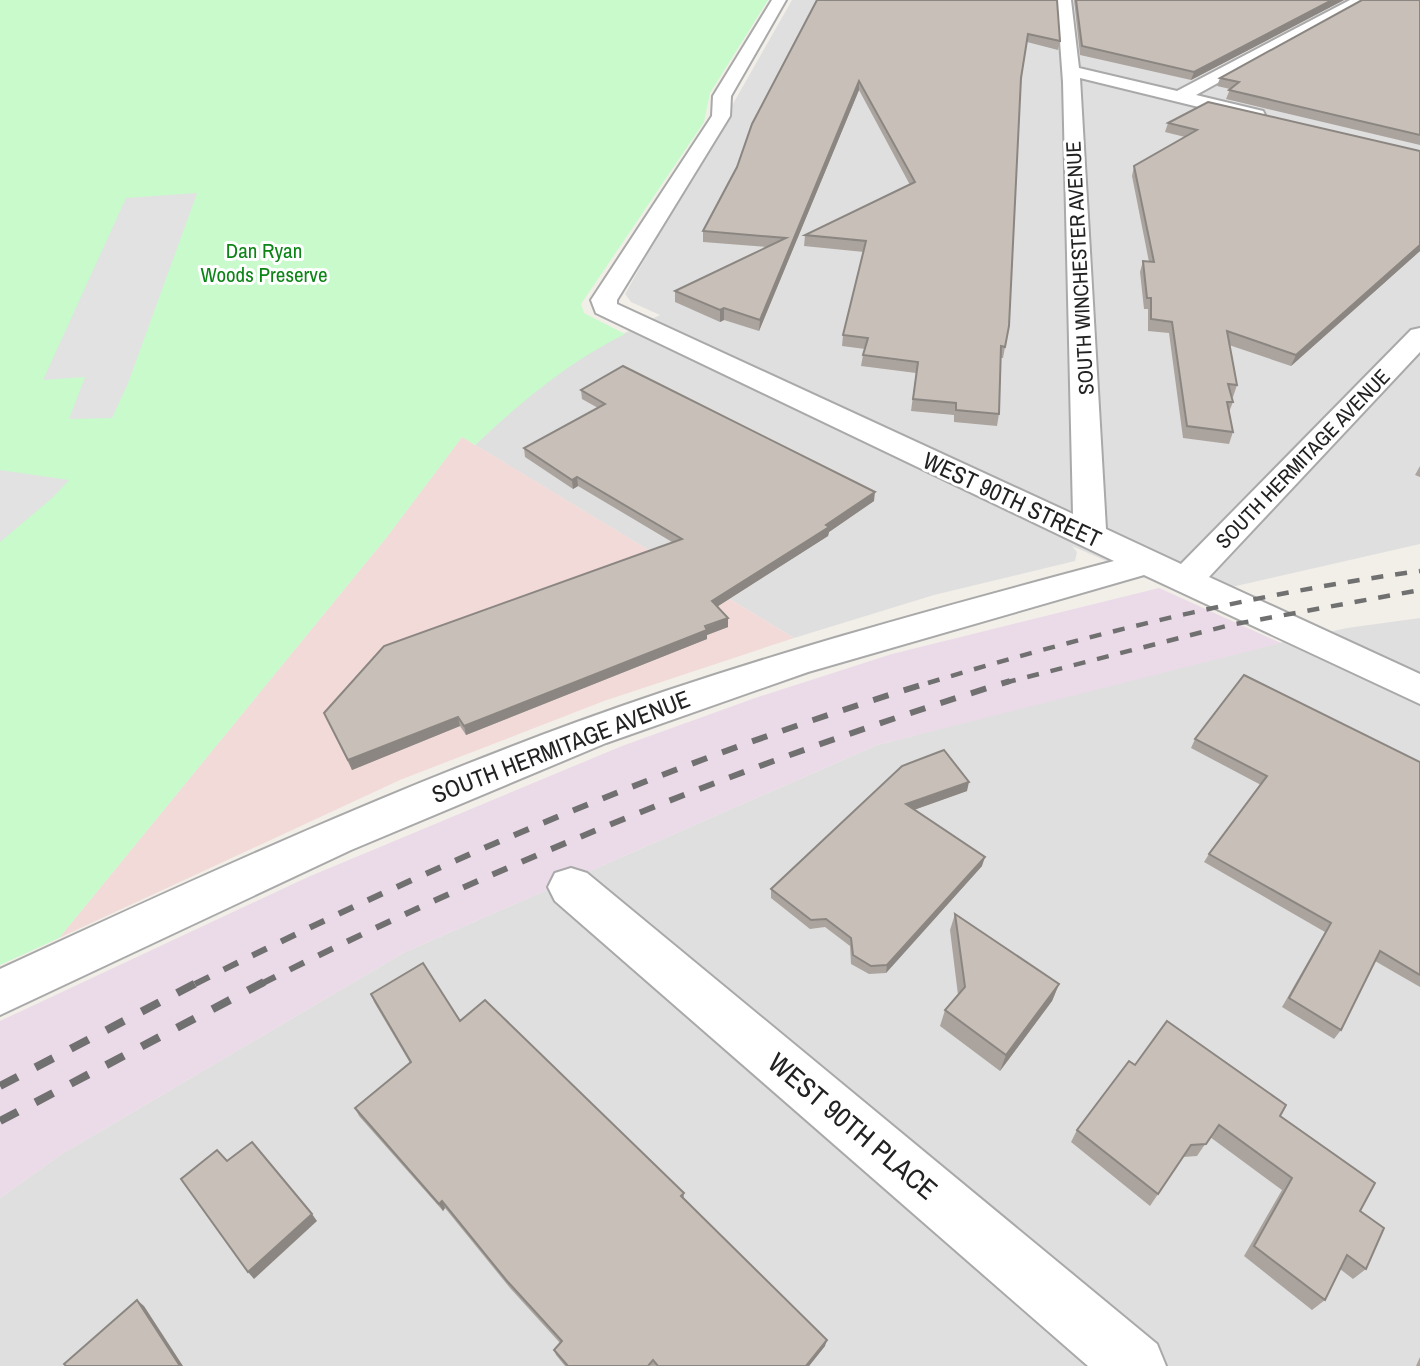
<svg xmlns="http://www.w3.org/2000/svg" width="1420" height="1366" font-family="'Archivo Narrow',sans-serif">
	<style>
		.residential { fill: #e0dfdf }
		.commercial { fill: #f2dad9 }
		.industrial { fill: #ebdbe8 }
		.park { fill: #c8facc }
		.parking { fill: #e2e2e2 }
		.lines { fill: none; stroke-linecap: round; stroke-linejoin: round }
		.minor-casing { stroke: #a9a9a9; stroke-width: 4 }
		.minor { fill: #fff; fill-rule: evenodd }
		.rail-far2 { stroke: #707070; stroke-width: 4.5; stroke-dasharray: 12 12; stroke-linecap: butt }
		.rail-far1 { stroke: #707070; stroke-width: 6; stroke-dasharray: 16 16; stroke-linecap: butt }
		.rail { stroke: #707070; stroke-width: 8; stroke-dasharray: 20 20; stroke-linecap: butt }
		.wall { fill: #aba49e }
		.shaded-wall { fill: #8b8681 }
		.building { fill: #c7bfb8; stroke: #8b8681; stroke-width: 2 }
		.labels { text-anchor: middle; stroke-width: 6; stroke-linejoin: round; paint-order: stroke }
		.far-park-label { font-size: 21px; fill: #0c8416; stroke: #fff }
		.far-street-label { font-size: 21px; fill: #222; stroke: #fff }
		.street-label { font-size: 24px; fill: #222; stroke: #fff }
		.near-street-label { font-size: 28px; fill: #222; stroke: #fff }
	</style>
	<rect width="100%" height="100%" fill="#f2efe9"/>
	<g class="residential">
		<polygon points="792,0 1420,0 1420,544 1188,597 1072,546 1077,552 1075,561 934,595 794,638 475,445 535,389 588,352 660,315 631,302 625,294"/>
		<polygon points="1420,618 1420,1366 0,1366 0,1198 60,1155 403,953 877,745 1212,658 1347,628"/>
	</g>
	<polygon class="commercial" points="462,437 794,638 604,701 400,780 59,938 386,538"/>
	<polygon class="industrial" points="1159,588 1281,643 877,745 403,953 60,1155 0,1198 0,1021 308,877 622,746 755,698 892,654"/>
	<path class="park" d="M 0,0 L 768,0 L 710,93 L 704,122 L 581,304 L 584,313 L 625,334 C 567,363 522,401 475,445 L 462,437 L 386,538 L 59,938 L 0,965 Z"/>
	<g class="parking">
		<polygon points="197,193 128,383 112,418 69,419 85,377 43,380 126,198"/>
		<polygon points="0,470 69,480 52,498 0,542"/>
	</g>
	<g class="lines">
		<defs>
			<g id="minor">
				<path d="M 772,0 L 786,0 L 731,96 L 730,116 L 617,300 L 617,304 L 1073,514 L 1063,82 L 1057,0 L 1071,0 L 1079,68 L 1177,91 L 1350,0 L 1368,0 L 1196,95 L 1263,111 L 1265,115 L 1263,119 L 1256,121 L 1080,78 L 1106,529 L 1181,564 L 1411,330 L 1420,328 L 1420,352 L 1209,577 L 1420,674 L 1420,704 L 1144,575 L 808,672 L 606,743 L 351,850 L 0,1015 L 0,969 C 190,881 380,794 577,722 C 753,658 933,609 1114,561 L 596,313 L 591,300 L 712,116 L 713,96 Z"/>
				<polygon points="571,868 587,873 1157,1344 1166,1366 1088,1366 555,901 548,887 555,873"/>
			</g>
		</defs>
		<use href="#minor" class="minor-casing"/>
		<use href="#minor" class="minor"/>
		<g class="rail-far2">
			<path d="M 928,683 C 1089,634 1253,594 1420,571"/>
			<polyline points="1004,683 1230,625 1420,590"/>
		</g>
		<g class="rail-far1">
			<path d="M 195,984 C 433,864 678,759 934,681"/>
			<path d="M 261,984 C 505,861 749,762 1010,681"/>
		</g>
		<g class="rail">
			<polyline points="0,1086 198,982"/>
			<polyline points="0,1121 264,982"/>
		</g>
	</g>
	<g class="wall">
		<polygon points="1057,0 1060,41 1058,50 1027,42 1021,78 1009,326 1003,358 1001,358 999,414 997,426 954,422 954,415 911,411 916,373 861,366 863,355 865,349 842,346 843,335 864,252 804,246 805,235 910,185 859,90 759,331 724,320 720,322 675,302 675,291 767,247 703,242 703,231 737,167 752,124"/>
		<polygon points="1074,0 1344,0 1191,80 1080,55"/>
		<polygon points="1420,0 1420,145 1226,99 1230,89 1217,86 1220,78"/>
		<polygon points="1168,123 1420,151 1420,251 1291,366 1229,345 1237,385 1233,397 1232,397 1233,402 1229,412 1233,432 1229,444 1183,438 1169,333 1148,331 1148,309 1144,309 1140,272 1143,261 1149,262 1132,176 1134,166 1185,137 1165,132"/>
		<polygon points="581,390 874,501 829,532 828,536 718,606 728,627 707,635 707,639 466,735 460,726 352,770 328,722 324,713 672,542 578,486 573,489 525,457 524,448 598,408 582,399"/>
		<polygon points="1420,466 1420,477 1415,475"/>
		<polygon points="1195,739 1420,762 1420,987 1375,961 1341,1030 1334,1039 1282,1007 1325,932 1204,862 1209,854 1261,785 1191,748"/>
		<polygon points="944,750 967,791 914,810 982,866 886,973 869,974 851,964 850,946 825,927 810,929 771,898 771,889"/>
		<polygon points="955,914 1059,984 1052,1001 1000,1071 940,1026 945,1010 958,995 950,930"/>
		<polygon points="371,994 460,1021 684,1193 684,1198 825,1346 809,1366 565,1366 556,1355 554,1350 560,1343 510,1288 445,1208 443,1211 359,1116 355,1108 410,1063 374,1002"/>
		<polygon points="1135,1065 1280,1116 1360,1211 1366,1269 1353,1279 1340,1269 1325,1300 1312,1310 1244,1256 1282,1190 1210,1137 1197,1156 1183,1157 1150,1206 1071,1142 1077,1130"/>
		<polygon points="1420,1357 1420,1366 1416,1366"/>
	</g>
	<g class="shaded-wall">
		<polygon points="1332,0 1344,0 1191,80 1194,72"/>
		<polygon points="859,81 859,90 759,331 760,320"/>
		<polygon points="1420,245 1420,251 1291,366 1296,355"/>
		<polygon points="724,308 724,320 720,322 720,310"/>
		<polygon points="577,477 578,486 573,489 572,480"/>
		<polygon points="875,492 874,501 829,532 828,536 712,610 712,601"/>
		<polygon points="728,618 728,627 707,635 707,639 466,735 464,726"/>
		<polygon points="458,717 460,726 352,770 348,760"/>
		<polygon points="969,782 967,791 905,813 906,804"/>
		<polygon points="985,857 982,866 886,973 887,965"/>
		<polygon points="1059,984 1052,1001 1000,1071 1006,1055"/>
		<polygon points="442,1201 445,1208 443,1211 439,1204"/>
		<polygon points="312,1214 317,1221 254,1279 248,1272"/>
		<polygon points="137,1300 144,1306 183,1366 180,1366"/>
		<polygon points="827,1340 825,1346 809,1366 806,1366"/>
	</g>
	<g class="building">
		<polygon points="817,0 1057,0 1060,41 1028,34 1021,78 1009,326 1005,347 1001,346 999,414 956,410 956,403 913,399 918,362 863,355 868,338 843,335 866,241 805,235 915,182 859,81 760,320 724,308 720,310 675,291 786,238 703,231 737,167 752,124"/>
		<polygon points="1076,0 1332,0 1194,72 1082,46"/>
		<polygon points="1362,0 1420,0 1420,135 1229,90 1239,82 1220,78"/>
		<polygon points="1208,102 1420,151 1420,245 1296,355 1227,331 1237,385 1228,384 1233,402 1227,402 1233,432 1187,426 1172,322 1151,319 1151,298 1147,298 1143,261 1154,262 1134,166 1197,130 1168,123"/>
		<polygon points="623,366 875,492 826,525 829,527 712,601 728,618 705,626 707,630 464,726 458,717 348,760 324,713 384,646 682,539 577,477 572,480 524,448 605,404 581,390"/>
		<polygon points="1244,675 1420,762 1420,975 1380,951 1341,1030 1289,998 1331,923 1209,854 1267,776 1195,739"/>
		<polygon points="944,750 969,782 906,804 985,857 887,965 871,966 853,955 851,938 826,919 811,920 771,889 902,766"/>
		<polygon points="955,914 1059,984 1006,1055 945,1010 965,987"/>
		<polygon points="423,963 460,1021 485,1000 684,1193 681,1196 827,1340 806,1366 658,1366 653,1360 648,1366 568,1366 554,1350 562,1341 507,1281 442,1201 439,1204 355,1108 411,1062 371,994"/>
		<polygon points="1167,1021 1286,1105 1280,1116 1375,1183 1360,1211 1384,1228 1366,1269 1347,1255 1325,1300 1254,1246 1292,1178 1219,1125 1206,1144 1191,1145 1158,1194 1077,1130 1129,1061 1135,1065"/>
		<polygon points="252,1142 312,1214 248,1272 181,1179 217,1150 227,1161"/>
		<polygon points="137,1300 180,1366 66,1366 64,1364"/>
	</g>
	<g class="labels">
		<g class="far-park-label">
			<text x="264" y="258">Dan Ryan<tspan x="264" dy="24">Woods Preserve</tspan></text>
		</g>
		<g class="far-street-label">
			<text transform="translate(1080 268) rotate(-93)" y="7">SOUTH WINCHESTER AVENUE</text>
			<text transform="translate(1303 459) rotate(-46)" y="7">SOUTH HERMITAGE AVENUE</text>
		</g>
		<g class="street-label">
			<text transform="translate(1012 500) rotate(25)" y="8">WEST 90TH STREET</text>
			<text transform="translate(561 747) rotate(-21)" y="8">SOUTH HERMITAGE AVENUE</text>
		</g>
		<g class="near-street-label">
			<text transform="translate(853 1126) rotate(40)" y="10">WEST 90TH PLACE</text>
		</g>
	</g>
</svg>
